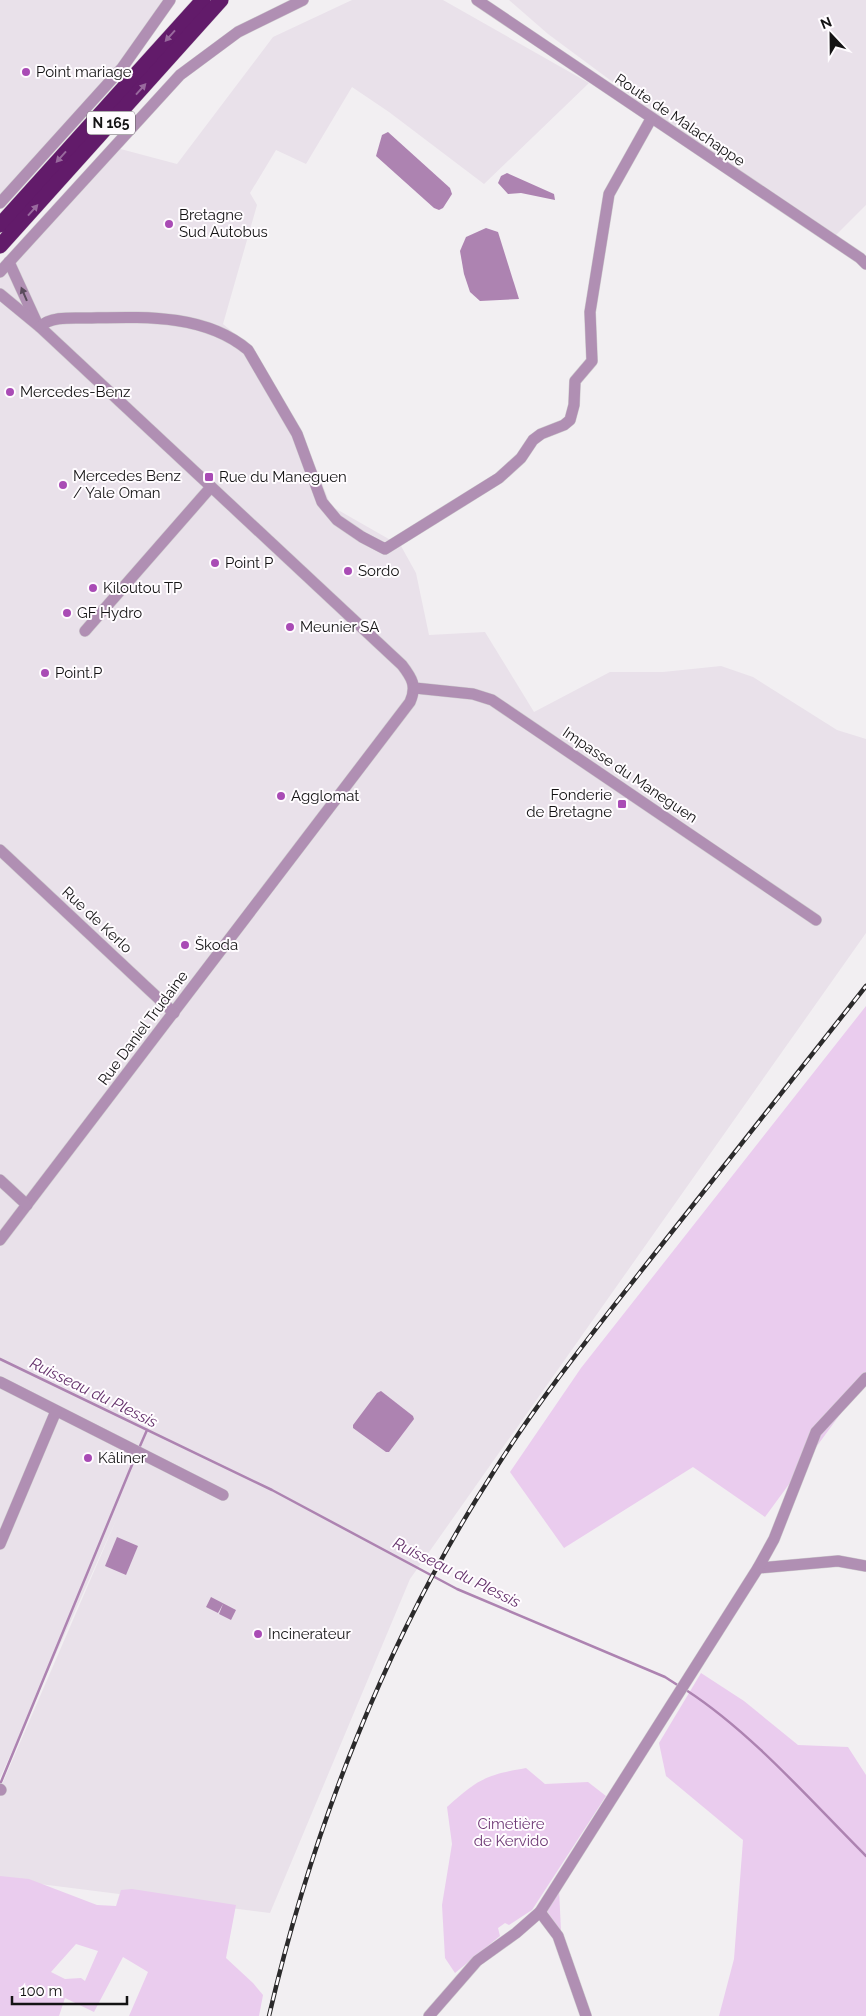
<svg xmlns="http://www.w3.org/2000/svg" width="866" height="2016" font-family="Raleway,sans-serif">
	<style>
		.built { fill: #e9e1ea }
		.green { fill: #eaccee; fill-rule: evenodd }
		.water { fill: #ad83b1 }
		.lines { fill: none; stroke-linecap: round; stroke-linejoin: round }
		.stream { stroke: #ad83b1; stroke-width: 2.5 }
		.minor-casing { stroke: #ceccce; stroke-width: 12 }
		.highway-casing { stroke: #ceccce; stroke-width: 16 }
		.minor { stroke: #b08fb3; stroke-width: 11 }
		.highway { stroke: #621b6a; stroke-width: 15 }
		.rail-casing { stroke: #2b2a2b; stroke-width: 4.5 }
		.rail { stroke: #fffcff; stroke-width: 2.5; stroke-dasharray: 8; stroke-linecap: butt }
		.oneway { fill: #996a9e }
		.oneway2 { fill: #5a4b5c }
		.poi-dot { fill: #a94bb5; stroke: #fffcff; stroke-width: 2 }
		.labels { text-anchor: middle; stroke-width: 4; stroke-linejoin: round; paint-order: stroke }
		.shield { fill: #fffcff; stroke: #5a595a; stroke-width: 1 }
		.shield-label { font-size: 14px; font-weight: bold; fill: #141314 }
		.poi-label { font-size: 15px; fill: #141314; stroke: #fffcff; text-anchor: start }
		.street-label { font-size: 15px; fill: #141314; stroke: #fffcff }
		.park-label { font-size: 15px; fill: #6e3975; stroke: #fffcff }
		.water-label { font-size: 16px; font-style: italic; fill: #622e69; stroke: #fffcff }
	</style>
	<rect width="100%" height="100%" fill="#f2eff2"/>
	<g class="built">
		<polygon points="0,0 170,0 152,29 0,203"/>
		<polygon points="352,0 443,0 589,83 484,184 389,112 352,87 306,164 276,150 250,193 257,205 223,324 254,350 304,438 331,506 401,546 416,573 429,635 485,632 534,712 610,672 663,672 721,666 753,677 837,730 866,739 866,933 410,1579 270,1913 0,1879 0,1789 117,1518 0,1778 0,272 113,147 177,164 273,37"/>
		<polygon points="509,0 866,0 866,205 835,236 672,126 548,34"/>
	</g>
	<g class="green">
		<polygon points="866,1006 866,1379 765,1517 693,1467 564,1548 510,1472 581,1368"/>
		<polygon points="701,1673 744,1701 798,1745 848,1747 866,1775 866,2016 719,2016 734,1959 743,1840 666,1776 659,1743"/>
		<path d="M 526,1768 L 545,1784 L 588,1782 L 606,1796 L 532,1910 L 509,1925 L 505,1923 L 498,1928 L 500,1936 L 455,1973 L 445,1958 L 442,1905 L 452,1844 L 447,1807 C 478,1779 486,1775 526,1768 Z"/>
		<path d="M 0,1876 L 29,1879 L 97,1905 L 116,1906 L 121,1890 L 132,1889 L 236,1905 L 226,1958 L 253,1983 L 263,1995 L 259,2016 L 129,2016 L 148,1972 L 123,1957 L 94,2012 L 65,1998 L 59,2016 L 0,2016 ZM 76,1944 L 98,1951 L 85,1981 L 81,1978 L 65,1979 L 51,1972 Z"/>
		<polygon points="559,1889 561,1931 546,1910"/>
	</g>
	<g class="water">
		<polygon points="388,132 450,188 452,194 443,208 439,210 434,208 376,156 382,135"/>
		<polygon points="507,173 554,194 555,200 521,193 508,194 498,183 501,176"/>
		<polygon points="486,228 498,232 519,299 480,301 470,292 464,274 460,251 466,237"/>
		<polygon points="381,1391 413,1416 414,1419 389,1452 386,1452 353,1428 353,1425 377,1393"/>
		<polygon points="117,1537 138,1546 126,1575 105,1566"/>
		<polygon points="211,1597 236,1610 231,1620 219,1614 223,1604 218,1613 206,1607"/>
	</g>
	<g class="lines">
		<g class="stream">
			<polyline points="0,1359 272,1490 457,1589 665,1677 679,1686"/>
			<polyline points="140,1446 147,1430"/>
			<path d="M 686,1690 C 751,1732 811,1801 866,1856"/>
			<polyline points="1,1782 134,1460"/>
		</g>
		<defs>
			<g id="minor">
				<polyline points="477,0 860,258 866,264"/>
				<polyline points="0,203 122,68 170,0"/>
				<polyline points="9,262 36,321"/>
				<polyline points="0,272 180,75 238,32 303,0"/>
				<path d="M 0,294 L 40,327 L 402,665 C 412,678 417,686 410,702 L 0,1240"/>
				<path d="M 40,327 C 50,316 73,318 87,318 C 141,317 204,313 248,350 L 297,434 L 322,502 L 337,520 L 362,537 L 385,549 L 499,478 L 521,458 L 533,440 L 541,434 L 564,425 L 570,420 L 574,405 L 575,381 L 592,361 L 590,312 L 609,194 L 651,119"/>
				<polyline points="85,631 211,487"/>
				<polyline points="415,688 473,694 492,700 816,920"/>
				<polyline points="0,850 174,1013"/>
				<polyline points="0,1180 27,1205"/>
				<polyline points="0,1382 223,1495"/>
				<polyline points="0,1544 56,1411"/>
				<polyline points="758,1568 838,1561 866,1566"/>
				<polyline points="0,1789 1,1790"/>
				<polyline points="540,1912 558,1936 586,2016"/>
				<polyline points="429,2016 477,1961 516,1933 540,1912 758,1568 774,1539 816,1432 866,1378"/>
			</g>
			<g id="highway">
				<polyline points="0,225 203,0"/>
				<polyline points="0,246 221,0"/>
			</g>
		</defs>
		<use href="#minor" class="minor-casing"/>
		<use href="#highway" class="highway-casing"/>
		<use href="#minor" class="minor"/>
		<use href="#highway" class="highway"/>
		<defs>
			<path id="rail" d="M 269,2016 C 313,1827 386,1640 491,1476 C 540,1397 599,1325 656,1252 C 726,1164 796,1075 866,986"/>
		</defs>
		<use href="#rail" class="rail-casing"/>
		<use href="#rail" class="rail"/>
	</g>
	<defs><path id="oneway-solid" d="M-6-.8H1V-3.2L6.5 0L1 3.2V.8H-6Z" transform="scale(1.25)"/></defs>
	<g class="oneway">
		<use href="#oneway-solid" transform="translate(170 36) rotate(132)"/>
		<use href="#oneway-solid" transform="translate(141 89) rotate(-48)"/>
		<use href="#oneway-solid" transform="translate(61 157) rotate(132)"/>
		<use href="#oneway-solid" transform="translate(33 210) rotate(-48)"/>
	</g>
	<use class="oneway2" href="#oneway-solid" transform="translate(24 294) rotate(-113)"/>
	<g class="poi-dot">
		<circle cx="26" cy="72" r="5"/>
		<circle cx="169" cy="224" r="5"/>
		<circle cx="10" cy="392" r="5"/>
		<rect x="204" y="472" width="10" height="10" rx="2.5"/>
		<circle cx="63" cy="485" r="5"/>
		<circle cx="215" cy="563" r="5"/>
		<circle cx="348" cy="571" r="5"/>
		<circle cx="93" cy="588" r="5"/>
		<circle cx="67" cy="613" r="5"/>
		<circle cx="290" cy="627" r="5"/>
		<circle cx="45" cy="673" r="5"/>
		<circle cx="281" cy="796" r="5"/>
		<rect x="617" y="799" width="10" height="10" rx="2.5"/>
		<circle cx="185" cy="945" r="5"/>
		<circle cx="88" cy="1458" r="5"/>
		<circle cx="258" cy="1634" r="5"/>
	</g>
	<g class="labels">
		<rect class="shield" x="87" y="111.5" width="48" height="23" rx="4"/>
		<g class="shield-label">
			<text x="111" y="128">N 165</text>
		</g>
		<g class="poi-label">
			<text x="36" y="77">Point mariage</text>
			<text x="179" y="220">Bretagne<tspan x="179" dy="17">Sud Autobus</tspan></text>
			<text x="20" y="397">Mercedes-Benz</text>
			<text x="73" y="481">Mercedes Benz<tspan x="73" dy="17">/ Yale Oman</tspan></text>
			<text x="219" y="482">Rue du Maneguen</text>
			<text x="225" y="568">Point P</text>
			<text x="358" y="576">Sordo</text>
			<text x="103" y="593">Kiloutou TP</text>
			<text x="77" y="618">GF Hydro</text>
			<text x="300" y="632">Meunier SA</text>
			<text x="55" y="678">Point.P</text>
			<text x="612" y="800" text-anchor="end">Fonderie<tspan x="612" dy="17">de Bretagne</tspan></text>
			<text x="291" y="801">Agglomat</text>
			<text x="195" y="950">Škoda</text>
			<text x="98" y="1463">Kâliner</text>
			<text x="268" y="1639">Incinerateur</text>
		</g>
		<g class="street-label">
			<text transform="translate(680 120) rotate(34)" y="5">Route de Malachappe</text>
			<text transform="translate(630 775) rotate(34)" y="5">Impasse du Maneguen</text>
			<text transform="translate(97 920) rotate(43)" y="5">Rue de Kerlo</text>
			<text transform="translate(143 1028) rotate(-53)" y="5">Rue Daniel Trudaine</text>
		</g>
		<g class="park-label">
			<text x="511" y="1829">Cimetière<tspan x="511" dy="17">de Kervido</tspan></text>
		</g>
		<g class="water-label">
			<text transform="translate(94 1392) rotate(26)" y="6">Ruisseau du Plessis</text>
			<text transform="translate(457 1572) rotate(26)" y="6">Ruisseau du Plessis</text>
		</g>
	</g>
	<g transform="translate(831 35) rotate(338)" stroke="#fffcff" stroke-width="4" paint-order="stroke">
	<path d="M0-4L9 19L0 12L-9 19Z" fill="#141314"/>
	<text y="-8" font-size="14" font-weight="bold" text-anchor="middle" fill="#141314">N</text>
	</g>
	<path d="M12 1996v8h115v-8" fill="none" stroke="#141314" stroke-width="2.5"/>
	<text x="20" y="1996" font-size="15" fill="#141314" stroke="#fffcff" stroke-width="4" paint-order="stroke">100 m</text>
</svg>
